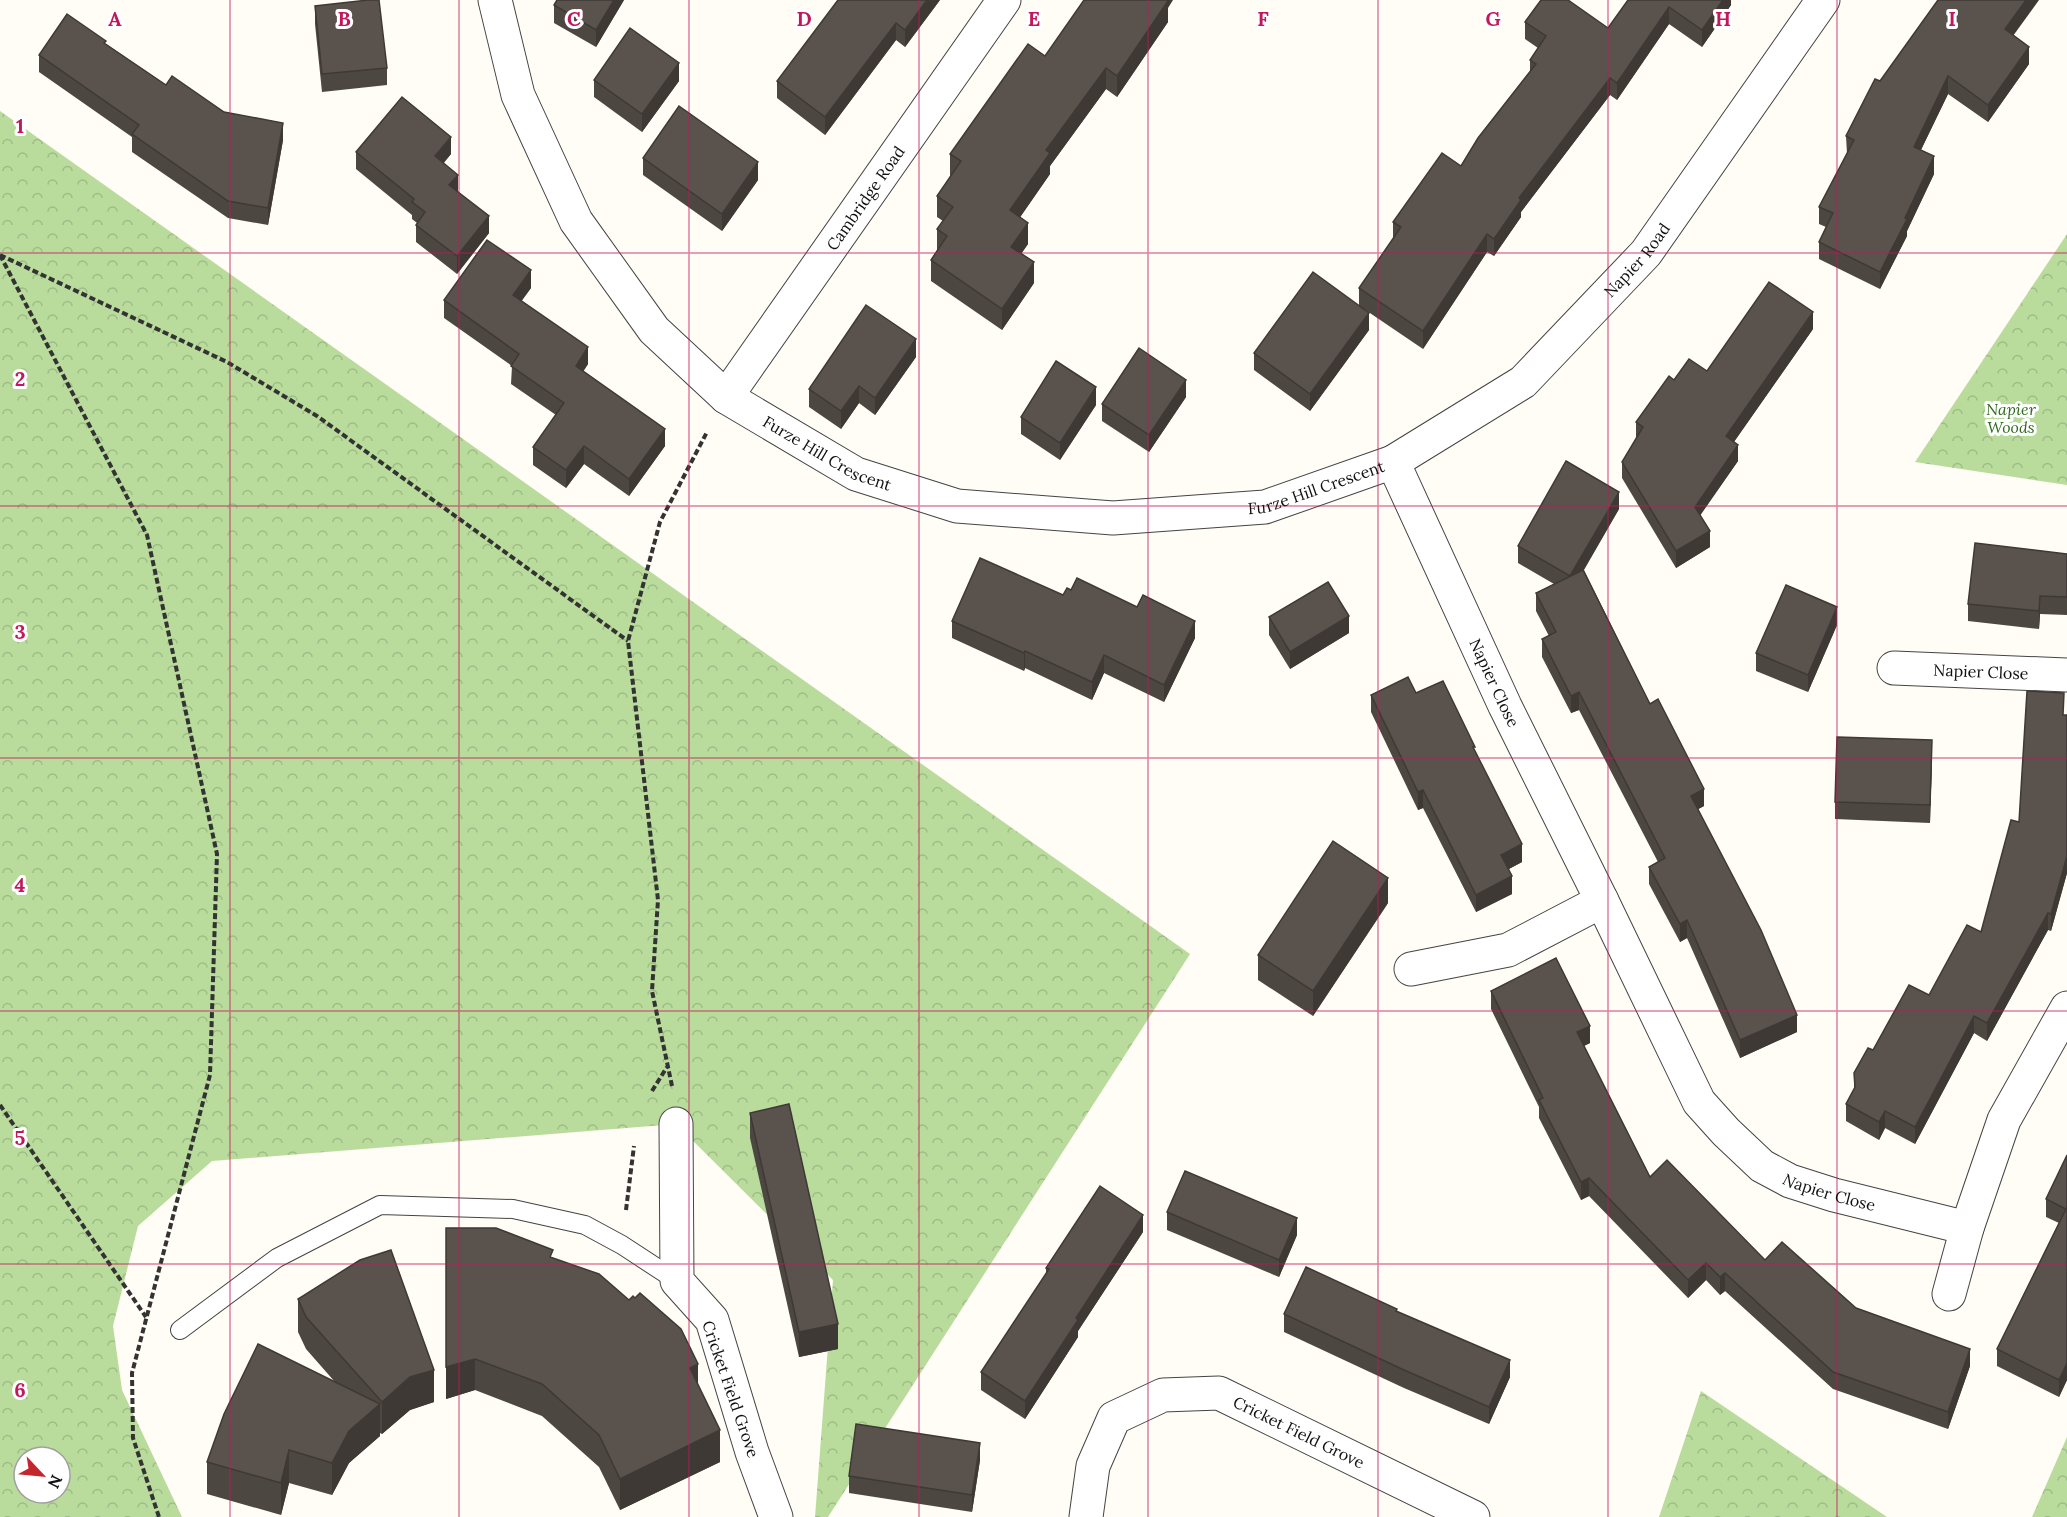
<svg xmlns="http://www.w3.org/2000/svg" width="2067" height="1517" font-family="Lora,serif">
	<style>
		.forest { fill: url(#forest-crowns); fill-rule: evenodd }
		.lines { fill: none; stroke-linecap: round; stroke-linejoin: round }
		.lane-casing { stroke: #444; stroke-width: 20 }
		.street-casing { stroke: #444; stroke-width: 35 }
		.path { stroke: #333; stroke-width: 4; stroke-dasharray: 6 3; stroke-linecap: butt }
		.lane { stroke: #fff; stroke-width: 18 }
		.street { stroke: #fff; stroke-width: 33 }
		.wall { fill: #4d4742 }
		.shaded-wall { fill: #3f3936 }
		.building { fill: #5a524d; stroke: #3f3936; stroke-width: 1.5 }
		.grid { fill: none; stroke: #c2185b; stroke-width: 1.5; stroke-opacity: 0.55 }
		.labels { text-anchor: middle; stroke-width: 6; stroke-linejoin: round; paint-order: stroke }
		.street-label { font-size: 16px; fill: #111; stroke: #fff }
		.park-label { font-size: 16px; font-style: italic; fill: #2f6b1f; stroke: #fff }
		.grid-label { font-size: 20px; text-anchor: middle; font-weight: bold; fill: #c2185b; stroke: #fff; stroke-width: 6; stroke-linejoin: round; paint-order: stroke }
	</style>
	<defs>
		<pattern id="forest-crowns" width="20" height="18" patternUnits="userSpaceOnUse" patternTransform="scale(1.5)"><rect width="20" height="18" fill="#b9dc9c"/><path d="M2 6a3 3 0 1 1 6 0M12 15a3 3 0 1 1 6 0" fill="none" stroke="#9ebc85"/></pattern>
	</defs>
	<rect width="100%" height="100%" fill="#fffdf5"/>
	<g class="forest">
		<path d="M 0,111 L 1190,954 L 828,1517 L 815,1517 L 833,1280 L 676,1124 L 212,1161 L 138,1226 L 113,1326 L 122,1390 L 182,1517 L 0,1517 ZM 24,1457 L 60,1457 L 60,1493 L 24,1493 Z"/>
		<polygon points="2067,234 2067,485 1915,462"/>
		<polygon points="1701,1391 1887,1517 1659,1517"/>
		<polygon points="2067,1437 2067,1517 2032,1517"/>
	</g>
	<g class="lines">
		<defs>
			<polyline id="lane" points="180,1330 277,1258 380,1205 513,1209 585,1225 622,1245 677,1281"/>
			<g id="street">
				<path id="s1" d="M 495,0 L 518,95 L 576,221 L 654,330 L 726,397 L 856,474 L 957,506 L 1113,518 L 1265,507 L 1393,462 L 1523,382 L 1646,253 L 1823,0"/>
				<path id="s2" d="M 726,397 L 1004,0"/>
				<path id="s3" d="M 1393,462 L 1505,706 L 1602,901 L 1699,1102 L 1726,1132 L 1762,1166 L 1790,1181 L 1834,1195 L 1967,1228 L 2004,1120 L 2067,1008"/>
				<path id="s4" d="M 1894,668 L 2067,675"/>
				<polyline points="1411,969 1508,950 1602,901"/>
				<polyline points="676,1124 677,1281 712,1320 752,1452 776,1517"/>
				<polyline points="1949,1294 1967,1228"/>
				<path id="s5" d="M 1086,1517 L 1093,1466 L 1114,1418 L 1163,1395 L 1219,1393 L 1473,1517"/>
			</g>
		</defs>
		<use href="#lane" class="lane-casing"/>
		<use href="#street" class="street-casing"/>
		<g class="path">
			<polyline points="0,255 147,535 217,854 210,1075 132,1373 133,1438 159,1517"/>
			<polyline points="0,255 227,362 317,416 628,641"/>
			<polyline points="672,1086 652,991 658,900 628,641 660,522 707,432"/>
			<polyline points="652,1091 667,1067"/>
			<polyline points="0,1105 146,1317"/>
			<polyline points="626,1210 634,1146"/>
		</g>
		<use href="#lane" class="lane"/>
		<use href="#street" class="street"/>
	</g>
	<g class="wall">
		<polygon points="557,0 624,0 596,47 554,23 554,5"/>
		<polygon points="940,0 905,47 896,40 825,135 777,98 777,81"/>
		<polygon points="1628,0 1731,0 1731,5 1702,47 1669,24 1617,100 1610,95 1521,212 1521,217 1494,256 1487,252 1423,349 1364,309 1369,330 1310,411 1254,370 1254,353 1359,306 1359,288 1393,239 1393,222 1461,166 1530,72 1530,60 1538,48 1525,39 1525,22 1608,28"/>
		<polygon points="315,6 387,68 387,85 322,92 315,24"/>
		<polygon points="1168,8 1168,22 1117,97 1106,89 1050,166 1050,174 1020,217 1028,244 1021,254 1034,283 1002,330 931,281 931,260 937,251 937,229 943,221 937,217 937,196 951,176 950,175 950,154"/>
		<polygon points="2013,35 2029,64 1988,122 1948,94 1921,150 1934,174 1907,231 1907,236 1880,289 1819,259 1819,242 1826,227 1819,224 1819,207 1847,154 1846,136 1880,81"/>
		<polygon points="106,44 166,85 283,140 268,225 228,218 132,152 132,137 39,72 39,55"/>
		<polygon points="594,80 679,81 642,132 594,97"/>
		<polygon points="356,152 451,154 443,163 458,191 489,233 457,274 416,242 416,225 417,223 412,219 412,215 356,169"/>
		<polygon points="643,158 758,180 722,231 643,175"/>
		<polygon points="531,288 521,301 588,364 583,371 665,446 629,496 584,464 566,488 533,465 533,447 556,415 511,384 512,366 444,318 444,300"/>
		<polygon points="1813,329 1734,442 1738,461 1700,515 1710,547 1676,568 1622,478 1622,462 1636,439 1636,422 1674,380 1707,371"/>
		<polygon points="916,357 875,415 859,403 841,429 809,407 809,389"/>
		<polygon points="1186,397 1149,452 1102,421 1102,404"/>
		<polygon points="1096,405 1060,460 1021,434 1021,417"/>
		<polygon points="1619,509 1584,570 1650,704 1704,806 1698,809 1797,1032 1740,1058 1687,938 1680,942 1649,884 1649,867 1658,862 1579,710 1571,713 1542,657 1542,639 1549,636 1536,611 1536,593 1554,584 1518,563 1518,546"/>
		<polygon points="2067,554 2067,615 2040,614 2039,629 1968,621 1968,604"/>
		<polygon points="1063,595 1195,638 1164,702 1104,673 1092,700 1025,668 1024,671 952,638 952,621"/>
		<polygon points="1269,617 1349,633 1290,669 1269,635"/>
		<polygon points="1837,625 1808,692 1756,671 1756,653"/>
		<polygon points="1416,693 1475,751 1522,862 1509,869 1512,894 1476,912 1423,808 1418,810 1371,712 1371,695"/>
		<polygon points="2064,715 2067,715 2067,873 2051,931 2048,930 1987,1041 1974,1033 1915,1144 1885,1128 1879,1140 1846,1121 1846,1104 1854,1089 1854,1073 1873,1050 1929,995 1981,932 2019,822"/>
		<polygon points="1932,758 1930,823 1835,819 1835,802"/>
		<polygon points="1388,903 1313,1016 1258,980 1258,955"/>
		<polygon points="1491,991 1590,1043 1584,1046 1650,1177 1765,1260 1856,1308 1970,1366 1948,1429 1833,1389 1725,1291 1720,1295 1706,1280 1688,1298 1589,1196 1581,1200 1539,1118 1539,1107 1491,1009"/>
		<polygon points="750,1113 838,1349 799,1357 750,1138"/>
		<polygon points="2067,1155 2067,1380 2059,1397 1997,1366 1997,1349 2059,1223 2046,1217 2046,1199"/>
		<polygon points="1167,1212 1297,1235 1279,1277 1167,1230"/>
		<polygon points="496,1228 553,1258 698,1385 720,1462 620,1510 599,1467 542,1416 475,1390 446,1399"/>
		<polygon points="1143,1232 1078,1331 1078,1337 1025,1419 981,1390 981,1372 1046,1274 1046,1268"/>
		<polygon points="298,1299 434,1402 410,1410 382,1434 380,1433 380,1436 349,1463 332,1495 289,1483 281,1515 207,1494 207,1462 335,1382 306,1349 298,1332"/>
		<polygon points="1397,1312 1510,1377 1489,1424 1404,1388 1284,1332 1284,1314"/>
		<polygon points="980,1460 972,1512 849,1493 849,1476"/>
	</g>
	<g class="shaded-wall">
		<polygon points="614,0 624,0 596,47 596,30"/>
		<polygon points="927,0 940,0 905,47 905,30"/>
		<polygon points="1161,0 1173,0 1168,8 1168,22 1117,97 1117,76"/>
		<polygon points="1723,0 1731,0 1731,5 1702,47 1702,30"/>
		<polygon points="2026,0 2039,0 2005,47 2005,29"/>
		<polygon points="1669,7 1669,24 1617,100 1617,83"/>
		<polygon points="896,23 896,40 825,135 825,117"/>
		<polygon points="2029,47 2029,64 1988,122 1988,105"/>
		<polygon points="679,63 679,81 642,132 642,114"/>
		<polygon points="1106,68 1106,89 1050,166 1050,174 1010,232 1010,210 1046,150"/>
		<polygon points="1948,76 1948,94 1914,164 1914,147"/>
		<polygon points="1610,78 1610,95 1521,212 1521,217 1494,256 1494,239 1519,198"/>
		<polygon points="283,123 283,140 268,225 268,208"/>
		<polygon points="451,137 451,154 435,174 435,156"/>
		<polygon points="1934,156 1934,174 1907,231 1907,236 1880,289 1880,272"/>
		<polygon points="758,162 758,180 722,231 722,214"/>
		<polygon points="458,175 458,192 449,185"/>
		<polygon points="489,216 489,233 457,274 457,256"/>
		<polygon points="1028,223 1028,244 1011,268 1011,247"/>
		<polygon points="1487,234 1487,252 1423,349 1423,331"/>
		<polygon points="1034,262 1034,283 1002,330 1002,309"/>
		<polygon points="531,270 531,288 513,313 513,295"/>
		<polygon points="1813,312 1813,329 1726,453 1726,436"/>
		<polygon points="1369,313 1369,330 1310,411 1310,394"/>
		<polygon points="916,339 916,357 875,415 875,398"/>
		<polygon points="588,347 588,364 576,383 576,366"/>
		<polygon points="1186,380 1186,397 1149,452 1149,435"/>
		<polygon points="859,386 859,403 841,429 841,411"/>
		<polygon points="1096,387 1096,405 1060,460 1060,443"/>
		<polygon points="665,429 665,446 629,496 629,479"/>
		<polygon points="1738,445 1738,461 1695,523 1695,507"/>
		<polygon points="584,446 584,464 566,488 566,470"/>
		<polygon points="1619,492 1619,509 1570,593 1570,576"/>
		<polygon points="1710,531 1710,547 1676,568 1676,551"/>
		<polygon points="2040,596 2040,614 2039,629 2039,611"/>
		<polygon points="1837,607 1837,625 1808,692 1808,675"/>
		<polygon points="1349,616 1349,633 1290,669 1290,652"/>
		<polygon points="1195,621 1195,638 1164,702 1164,685"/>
		<polygon points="1025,651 1025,668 1024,671 1024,653"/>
		<polygon points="1104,655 1104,673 1092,700 1092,682"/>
		<polygon points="1579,692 1579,710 1571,713 1571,696"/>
		<polygon points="1932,740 1932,758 1930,823 1930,805"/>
		<polygon points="1704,789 1704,806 1691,813 1691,796"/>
		<polygon points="1423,790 1423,808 1418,810 1418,792"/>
		<polygon points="1522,844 1522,862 1501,873 1501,855"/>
		<polygon points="2067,856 2067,873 2051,931 2051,914"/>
		<polygon points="1512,876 1512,894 1476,912 1476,895"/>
		<polygon points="1388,878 1388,903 1313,1016 1313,991"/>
		<polygon points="2048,913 2048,930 1987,1041 1987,1023"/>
		<polygon points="1687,920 1687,938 1680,942 1680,924"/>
		<polygon points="1797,1015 1797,1032 1740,1058 1740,1040"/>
		<polygon points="1974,1016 1974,1033 1915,1144 1915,1127"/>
		<polygon points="1590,1026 1590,1043 1577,1049 1577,1032"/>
		<polygon points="1885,1111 1885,1128 1879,1140 1879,1122"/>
		<polygon points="1589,1178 1589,1196 1581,1200 1581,1182"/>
		<polygon points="1143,1215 1143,1232 1078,1331 1078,1337 1025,1419 1025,1401 1076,1318"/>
		<polygon points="1297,1218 1297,1235 1279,1277 1279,1260"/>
		<polygon points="1706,1263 1706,1280 1688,1298 1688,1280"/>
		<polygon points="1725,1273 1725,1291 1720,1295 1720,1277"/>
		<polygon points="838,1324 838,1349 799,1357 799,1332"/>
		<polygon points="1970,1349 1970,1366 1948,1429 1948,1412"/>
		<polygon points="475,1359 475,1390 446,1399 446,1367"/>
		<polygon points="1510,1360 1510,1377 1489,1424 1489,1407"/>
		<polygon points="2067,1363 2067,1380 2059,1397 2059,1380"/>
		<polygon points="698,1364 698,1396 690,1368"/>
		<polygon points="434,1370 434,1402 410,1410 382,1434 382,1402 410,1377"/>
		<polygon points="380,1404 380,1436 349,1463 332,1495 332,1463 349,1431"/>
		<polygon points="720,1430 720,1462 620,1510 620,1479"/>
		<polygon points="980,1443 980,1460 972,1512 972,1495"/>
		<polygon points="289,1450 289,1483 281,1515 281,1483"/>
	</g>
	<g class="building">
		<polygon points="368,0 379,0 387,68 322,74 315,6"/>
		<polygon points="557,0 614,0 596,30 554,5"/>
		<polygon points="838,0 927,0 905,30 896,23 825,117 777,81"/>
		<polygon points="1084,0 1166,0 1168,1 1117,76 1106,68 1046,150 1050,153 1010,210 1028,223 1011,247 1034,262 1002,309 931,260 947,236 937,229 953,207 937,196 961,161 950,154 1028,44 1045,56"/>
		<polygon points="1541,0 1568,0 1608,28 1628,0 1723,0 1702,30 1669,7 1617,83 1610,78 1519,198 1521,200 1494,239 1487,234 1423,331 1359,288 1401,227 1393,222 1442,153 1461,166 1478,138 1536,64 1530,60 1546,36 1525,22"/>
		<polygon points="1938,0 2026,0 2005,29 2029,47 1988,105 1948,76 1914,147 1934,156 1905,218 1907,219 1880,272 1819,242 1833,213 1819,207 1854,140 1846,136 1875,79 1880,81"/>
		<polygon points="67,14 106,41 104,43 166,85 172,76 224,112 283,123 268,208 228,201 132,134 139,125 39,55"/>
		<polygon points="630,28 679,63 642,114 594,80"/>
		<polygon points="402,97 451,137 435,156 458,175 449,185 489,216 457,256 416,225 425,212 412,202 414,199 356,152"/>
		<polygon points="679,106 758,162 722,214 643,158"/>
		<polygon points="487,240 531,270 513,295 588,347 576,366 665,429 629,479 584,446 566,470 533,447 564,403 511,366 519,354 444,300"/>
		<polygon points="1313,272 1369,313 1310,394 1254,353"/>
		<polygon points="1769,282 1813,312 1726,436 1738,445 1695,507 1710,531 1676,551 1622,462 1643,427 1636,422 1669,376 1674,380 1689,359 1707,371"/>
		<polygon points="866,305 916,339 875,398 859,386 841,411 809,389"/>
		<polygon points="1139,348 1186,380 1149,435 1102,404"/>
		<polygon points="1056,361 1096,387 1060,443 1021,417"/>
		<polygon points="1566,461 1619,492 1570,576 1518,546"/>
		<polygon points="1975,543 2067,554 2067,597 2040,596 2039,611 1968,604"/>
		<polygon points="980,558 1063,595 1067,588 1071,590 1077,578 1137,607 1143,595 1195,621 1164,685 1104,655 1092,682 1025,651 1024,653 952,621"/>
		<polygon points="1583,570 1650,704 1658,699 1704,789 1691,796 1761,930 1797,1015 1740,1040 1687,920 1680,924 1649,867 1665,858 1579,692 1571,696 1542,639 1556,632 1536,593"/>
		<polygon points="1328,582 1349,616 1290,652 1269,617"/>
		<polygon points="1786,585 1837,607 1808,675 1756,653"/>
		<polygon points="1408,677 1416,693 1443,681 1475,747 1473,747 1522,844 1501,855 1512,876 1476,895 1423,790 1418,792 1371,695"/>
		<polygon points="2027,691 2064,693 2063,715 2067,715 2067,856 2051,914 2048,913 1987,1023 1974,1016 1915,1127 1885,1111 1879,1122 1846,1104 1855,1087 1854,1073 1868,1048 1873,1050 1909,985 1929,995 1967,925 1981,932 2011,820 2019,822"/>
		<polygon points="1837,737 1932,740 1930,805 1835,802"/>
		<polygon points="1333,841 1388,878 1313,991 1258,955"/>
		<polygon points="1556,958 1590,1026 1577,1032 1650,1177 1667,1160 1765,1260 1782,1242 1856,1308 1970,1349 1948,1412 1833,1372 1725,1273 1720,1277 1706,1263 1688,1280 1589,1178 1581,1182 1539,1100 1543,1098 1491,991"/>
		<polygon points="789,1104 838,1324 799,1332 750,1113"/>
		<polygon points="2067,1155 2067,1363 2059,1380 1997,1349 2066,1209 2046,1199"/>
		<polygon points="1185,1171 1297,1218 1279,1260 1167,1212"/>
		<polygon points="1100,1186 1143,1215 1076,1318 1078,1320 1025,1401 981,1372 1049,1269 1046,1268"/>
		<polygon points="446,1228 496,1228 553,1250 550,1257 599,1274 629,1300 633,1296 635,1298 640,1293 681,1329 698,1364 690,1368 720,1430 620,1479 599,1435 542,1384 475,1359 446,1367"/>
		<polygon points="391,1250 434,1370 410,1377 382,1402 306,1317 298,1299 360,1260"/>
		<polygon points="1306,1267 1397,1309 1396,1311 1510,1360 1489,1407 1404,1370 1284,1314"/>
		<polygon points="258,1344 380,1404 349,1431 332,1463 289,1450 281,1483 207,1462 224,1414"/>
		<polygon points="856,1424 980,1443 972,1495 849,1476"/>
	</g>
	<path class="grid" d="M 230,0 L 230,1517M 459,0 L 459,1517M 689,0 L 689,1517M 919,0 L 919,1517M 1148,0 L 1148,1517M 1378,0 L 1378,1517M 1608,0 L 1608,1517M 1837,0 L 1837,1517M 0,253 L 2067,253M 0,506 L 2067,506M 0,758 L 2067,758M 0,1011 L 2067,1011M 0,1264 L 2067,1264"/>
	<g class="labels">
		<g class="street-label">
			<text dy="6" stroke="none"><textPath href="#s2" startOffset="243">Cambridge Road</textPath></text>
			<text dy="6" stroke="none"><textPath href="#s1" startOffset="1490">Napier Road</textPath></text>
			<text dy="6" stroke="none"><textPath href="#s1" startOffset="585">Furze Hill Crescent</textPath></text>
			<text dy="6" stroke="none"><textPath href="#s1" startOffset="1089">Furze Hill Crescent</textPath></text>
			<text dy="6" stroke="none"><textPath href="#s4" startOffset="87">Napier Close</textPath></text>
			<text dy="6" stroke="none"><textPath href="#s3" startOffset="243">Napier Close</textPath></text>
			<text dy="6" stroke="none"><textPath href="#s3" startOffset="872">Napier Close</textPath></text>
			<text transform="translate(731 1389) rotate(71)" y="6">Cricket Field Grove</text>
			<text dy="6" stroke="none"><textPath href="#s5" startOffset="303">Cricket Field Grove</textPath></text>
		</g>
		<g class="park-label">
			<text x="2011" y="415">Napier<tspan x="2011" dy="18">Woods</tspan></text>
		</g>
	</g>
	<g class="grid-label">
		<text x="115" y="26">A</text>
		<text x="344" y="26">B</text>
		<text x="574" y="26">C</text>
		<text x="804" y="26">D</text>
		<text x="1034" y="26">E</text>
		<text x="1263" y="26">F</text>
		<text x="1493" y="26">G</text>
		<text x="1723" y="26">H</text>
		<text x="1952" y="26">I</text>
		<text x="20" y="133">1</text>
		<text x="20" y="386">2</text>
		<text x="20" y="639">3</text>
		<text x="20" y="892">4</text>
		<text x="20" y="1145">5</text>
		<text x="20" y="1397">6</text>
	</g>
	<g transform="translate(42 1475) rotate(116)"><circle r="28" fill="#ffffff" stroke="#a0a0a0" stroke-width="1.5"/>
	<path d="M0-4.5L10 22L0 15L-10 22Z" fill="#c4262e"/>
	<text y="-9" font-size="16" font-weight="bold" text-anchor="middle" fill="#111111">N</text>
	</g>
</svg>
